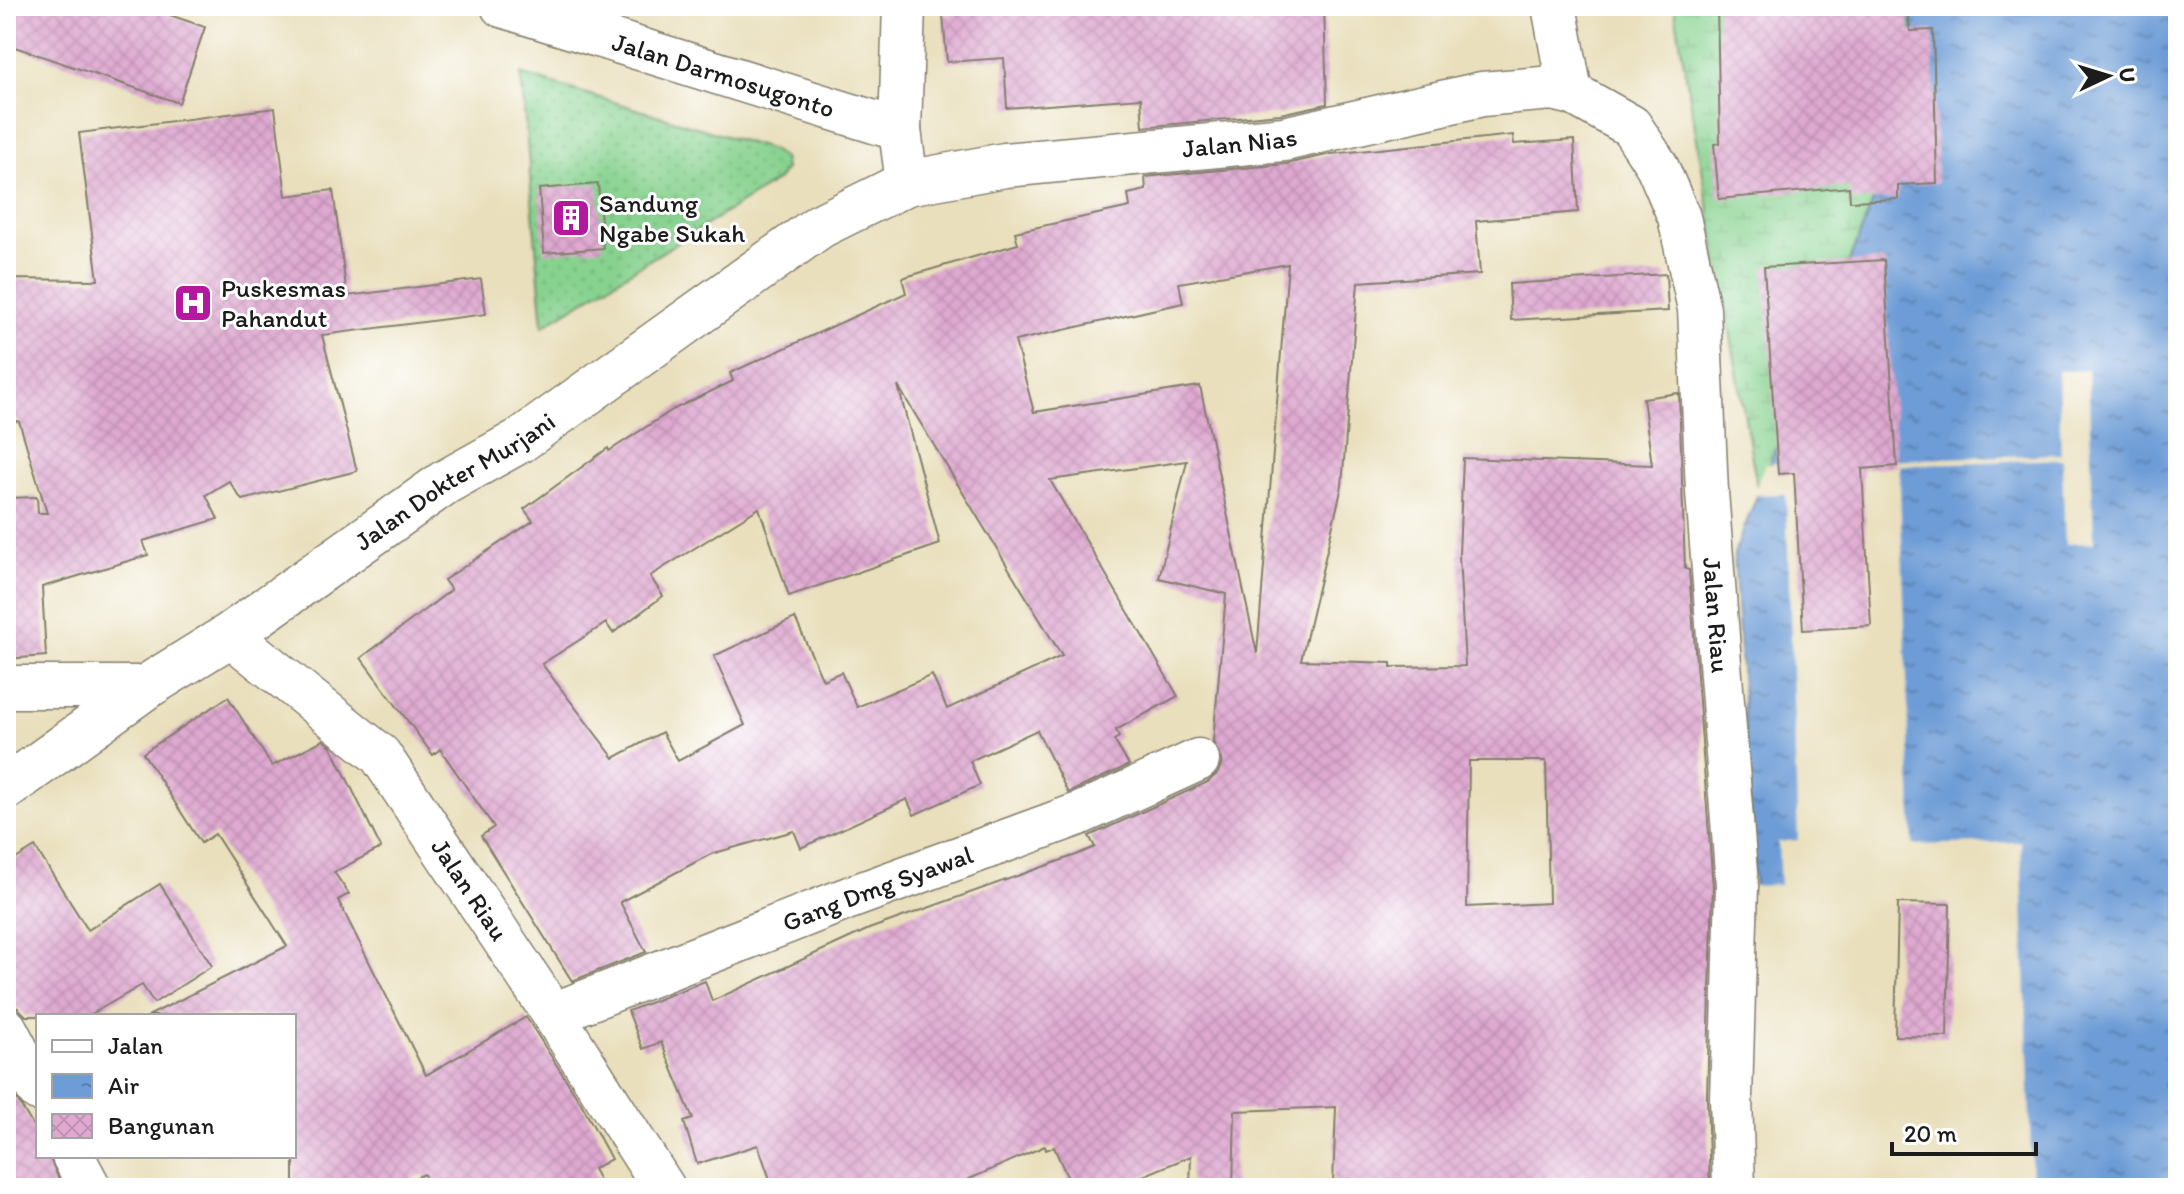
<svg xmlns="http://www.w3.org/2000/svg" width="2184" height="1194" font-family="Itim,sans-serif">
<style>
.grass{fill:url(#grass-dots);stroke:#527756;stroke-width:2}
.wetland{fill:url(#wetland-marsh);stroke:#527756;stroke-width:2}
.water{fill:url(#water-ripples);stroke:#445c79;stroke-width:2}
.pier{fill:#e9dfbc}
.building{fill:url(#building-cross-hatch);fill-rule:evenodd}
.lines{fill:none;stroke-linecap:round;stroke-linejoin:round}
.minor-casing{stroke:#827e6c;stroke-width:45}
.tertiary-casing{stroke:#827e6c;stroke-width:47}
.minor{stroke:#fff;stroke-width:42}
.tertiary{stroke:#fff;stroke-width:44}
.labels{text-anchor:middle;stroke-width:6;stroke-linejoin:round;paint-order:stroke}
.street-label{font-size:26px;fill:#1c1c1c;stroke:#fff}
.poi-label{font-size:26px;fill:#1c1c1c;stroke:#fff;text-anchor:start}
</style>
<defs>
<pattern id="grass-dots" width="8" height="8" patternUnits="userSpaceOnUse" patternTransform="scale(2)"><rect width="8" height="8" fill="#87d28f"/><path d="M2 2h.1M6 6h.1" fill="none" stroke="#74b47b" stroke-width="1.8" stroke-linecap="round"/></pattern>
<pattern id="wetland-marsh" width="20" height="14" patternUnits="userSpaceOnUse" patternTransform="scale(2)"><rect width="20" height="14" fill="#87d28f"/><path d="M1 5h8M5 5V1M11 12h8M15 12V8" fill="none" stroke="#74b47b"/></pattern>
<pattern id="water-ripples" width="26" height="14" patternUnits="userSpaceOnUse" patternTransform="scale(2)"><rect width="26" height="14" fill="#6d9cd6"/><path d="M2 4q2-2 4 0t4 0M15 11q2-2 4 0t4 0" fill="none" stroke="#597ead"/></pattern>
<pattern id="building-cross-hatch" width="8" height="8" patternUnits="userSpaceOnUse" patternTransform="scale(2)"><rect width="8" height="8" fill="#dfa9d1"/><path d="M0 0l8 8M0 8l8-8" fill="none" stroke="#bf91b3"/></pattern>
</defs>
<rect width="100%" height="100%" fill="#fff"/>
<filter id="ink" filterUnits="userSpaceOnUse"><feTurbulence type="fractalNoise" baseFrequency=".0125" numOctaves="2"/><feDisplacementMap in="SourceGraphic" scale="16" xChannelSelector="R" yChannelSelector="G"/><feConvolveMatrix kernelMatrix="1 2 1 2 8 2 1 2 1" color-interpolation-filters="sRGB"/></filter>
<filter id="wash" filterUnits="userSpaceOnUse"><feTurbulence type="fractalNoise" baseFrequency=".006" numOctaves="4" result="noise"/><feDisplacementMap in="SourceGraphic" scale="32" xChannelSelector="R" yChannelSelector="G"/><feGaussianBlur stdDeviation="1.8" result="paint"/><feColorMatrix in="noise" values="0 0 0 0 0 0 0 0 0 0 0 0 0 0 0 0 0 1.4 0 .05"/><feComposite in="paint" operator="in"/></filter>
<g filter="url(#wash)">
<rect width="100%" height="100%" fill="#e9dfbc"/>
<polygon class="grass" points="521,74 772,150 783,158 785,169 778,180 543,326"/>
<polygon class="wetland" points="1674,6 1911,6 1916,93 1758,493"/>
<polygon class="water" points="1911,6 2178,6 2178,1188 1773,1188 1734,554 1916,93"/>
<polygon class="pier" points="2088,370 2094,543 2065,544 2062,459 1899,465 1913,845 2021,842 2032,1188 1769,1188 1750,886 1780,885 1778,842 1798,840 1786,494 1753,495 1765,464 2061,454 2058,371"/>
<g id="blocks">
<g class="building">
<polygon points="6,6 144,6 205,27 179,103 6,44"/>
<polygon points="1025,6 1324,6 1327,104 1280,114 1143,127 1141,98 1007,108 1004,58 947,62 943,15 1025,10"/>
<polygon points="1717,6 1908,6 1910,31 1933,30 1937,183 1898,185 1898,199 1850,201 1849,187 1719,199 1714,144 1720,143"/>
<polygon points="275,108 286,196 333,190 347,296 481,279 486,314 322,335 357,471 242,500 229,481 206,495 218,519 143,541 148,555 42,587 46,656 6,659 6,498 37,497 38,513 47,513 19,421 6,422 6,279 98,280 79,133"/>
<path d="M1513,135L1514,144L1574,140L1578,212L1476,221L1480,274L1358,282L1342,486L1301,660L1391,663V667L1465,666L1459,555L1463,458L1652,465L1643,398L1679,393L1685,569L1689,570L1713,887L1707,1097L1710,1188H1475L1333,1183L1336,1107L1235,1111L1233,1188H1190L1191,1156L1114,1188H1072L1054,1147L1046,1150L1045,1146L949,1188H773L758,1145L697,1164L684,1122L693,1119L661,1042L643,1049L628,1011L705,981L712,1001L869,929L1076,855L1095,847L1089,836L1208,782L1218,773L1222,762L1213,742L1226,594L1159,578L1187,461L1050,480L1178,696L1116,730L1119,737L1114,740L1129,765L1068,793L1037,730L970,761L980,785L914,815L907,799L801,848L794,831L711,854L620,902L646,952L572,981L481,836L494,827L440,749L433,755L361,658L451,590L444,580L533,521L524,509L608,448L609,451L674,409L733,381L730,373L906,293L902,278L1018,244L1015,232L1130,207L1128,194L1146,190L1145,177L1286,164L1331,154ZM1288,264L1257,654L1200,386L1034,412L1015,341L1183,303L1179,283ZM898,386L1062,656L947,709L932,675L857,707L841,672L823,680L795,618L714,656L745,725L678,761L662,732L614,758L542,664L606,623L613,633L663,596L650,576L759,508L789,596L940,544ZM1469,761H1546L1549,903L1467,907Z"/>
<polygon points="598,184 603,248 544,253 539,189"/>
<polygon points="1884,260 1897,466 1862,469 1871,626 1803,630 1794,473 1778,474 1764,267"/>
<polygon points="1666,274 1668,311 1511,320 1509,284"/>
<polygon points="228,697 272,766 323,740 331,746 381,848 334,872 349,894 338,900 426,1075 526,1017 581,1103 611,1159 593,1169 603,1188 429,1188 424,1174 392,1188 294,1188 294,1016 148,1016 287,946 215,834 201,843 143,753"/>
<polygon points="35,847 88,930 160,884 212,966 154,1003 142,985 88,1016 26,1016 18,1008 6,1005 6,865"/>
<polygon points="1898,903 1950,904 1947,1037 1895,1036"/>
<polygon points="6,1081 38,1134 38,1156 49,1156 63,1188 6,1188"/>
</g>
</g>
</g>
<g filter="url(#ink)">
<use href="#blocks" fill-opacity="0" stroke="#827e6c" stroke-width="2"/>
<g class="lines">
<defs>
<g id="minor">
<path id="s1" d="M502,6L900,130"/>
<polyline points="904,6 900,130 907,183"/>
<path id="s2" d="M1570,92L1631,126L1657,166L1679,217L1699,309L1707,492L1737,886L1731,1098L1734,1188"/>
<path id="s3" d="M230,635L380,755L553,1014L664,1188"/>
<polyline points="6,687 146,687"/>
<path id="s4" d="M553,1014L849,898L1079,814L1198,760"/>
<polyline points="6,1029 38,1090"/>
<polyline points="73,1156 90,1188"/>
</g>
<g id="tertiary">
<path id="s5" d="M6,788L146,687L230,635L444,483L521,440L820,226L907,183L1005,165L1284,139L1482,94L1553,88L1570,92L1554,6"/>
</g>
</defs>
<use href="#minor" class="minor-casing"/>
<use href="#tertiary" class="tertiary-casing"/>
<use href="#minor" class="minor"/>
<use href="#tertiary" class="tertiary"/>
</g>
</g>
<defs>
<symbol id="building-square" viewBox="-11 -11 22 22"><rect x="-9" y="-9" width="18" height="18" rx="4" fill="#b5179e" stroke="#fff"/><path d="M-4-6H4V6H1V3H-1V6H-4ZM-2.5-4.3h1.7v1.8h-1.7ZM.8-4.3h1.7v1.8H.8ZM-2.5-1h1.7V.8h-1.7ZM.8-1h1.7V.8H.8Z" fill="#fff"/></symbol>
<symbol id="hospital-square" viewBox="-11 -11 22 22"><rect x="-9" y="-9" width="18" height="18" rx="4" fill="#b5179e" stroke="#fff"/><path d="M-5-5h3v3.5h4V-5h3V5h-3V1.5h-4V5h-3Z" fill="#fff"/></symbol>
</defs>
<g fill-rule="evenodd">
<use href="#building-square" x="549" y="196" width="44" height="44"/>
<use href="#hospital-square" x="171" y="281" width="44" height="44"/>
</g>
<g class="labels">
<g class="street-label">
<text dy="9" stroke="none"><textPath href="#s1" startOffset="232">Jalan Darmosugonto</textPath></text>
<text dy="9" stroke="none"><textPath href="#s5" startOffset="1422">Jalan Nias</textPath></text>
<text dy="9" stroke="none"><textPath href="#s5" startOffset="544">Jalan Dokter Murjani</textPath></text>
<text dy="9" stroke="none"><textPath href="#s2" startOffset="574">Jalan Riau</textPath></text>
<text dy="9" stroke="none"><textPath href="#s4" startOffset="348">Gang Dmg Syawal</textPath></text>
<text dy="9" stroke="none"><textPath href="#s3" startOffset="354">Jalan Riau</textPath></text>
</g>
<g class="poi-label">
<text x="599" y="212">Sandung<tspan x="599" dy="30">Ngabe Sukah</tspan></text>
<text x="221" y="297">Puskesmas<tspan x="221" dy="30">Pahandut</tspan></text>
</g>
</g>
<rect width="2184" height="1194" fill="none" stroke="#fff" stroke-width="32"/>
<rect x="36" y="1014" width="260" height="144" fill="#ffffff" stroke="#a4a4a4" stroke-width="2"/>
<rect x="52" y="1040" width="40" height="12" fill="#ffffff" stroke="#a4a4a4" stroke-width="2"/>
<text x="108" y="1054" font-size="24" fill="#1c1c1c">Jalan</text>
<rect x="52" y="1074" width="40" height="24" fill="url(#water-ripples)" stroke="#a4a4a4" stroke-width="2"/>
<text x="108" y="1094" font-size="24" fill="#1c1c1c">Air</text>
<rect x="52" y="1114" width="40" height="24" fill="url(#building-cross-hatch)" stroke="#a4a4a4" stroke-width="2"/>
<text x="108" y="1134" font-size="24" fill="#1c1c1c">Bangunan</text>
<g transform="translate(2108 76) rotate(86)" stroke="#ffffff" stroke-width="6" paint-order="stroke">
<path d="M0-6L14 30L0 20L-14 30Z" fill="#1c1c1c"/>
<text y="-12" font-size="22" font-weight="bold" text-anchor="middle" fill="#1c1c1c">U</text>
</g>
<path d="M1892 1142v12h144v-12" fill="none" stroke="#1c1c1c" stroke-width="4"/>
<text x="1904" y="1142" font-size="24" fill="#1c1c1c" stroke="#ffffff" stroke-width="6" paint-order="stroke">20 m</text>
</svg>
